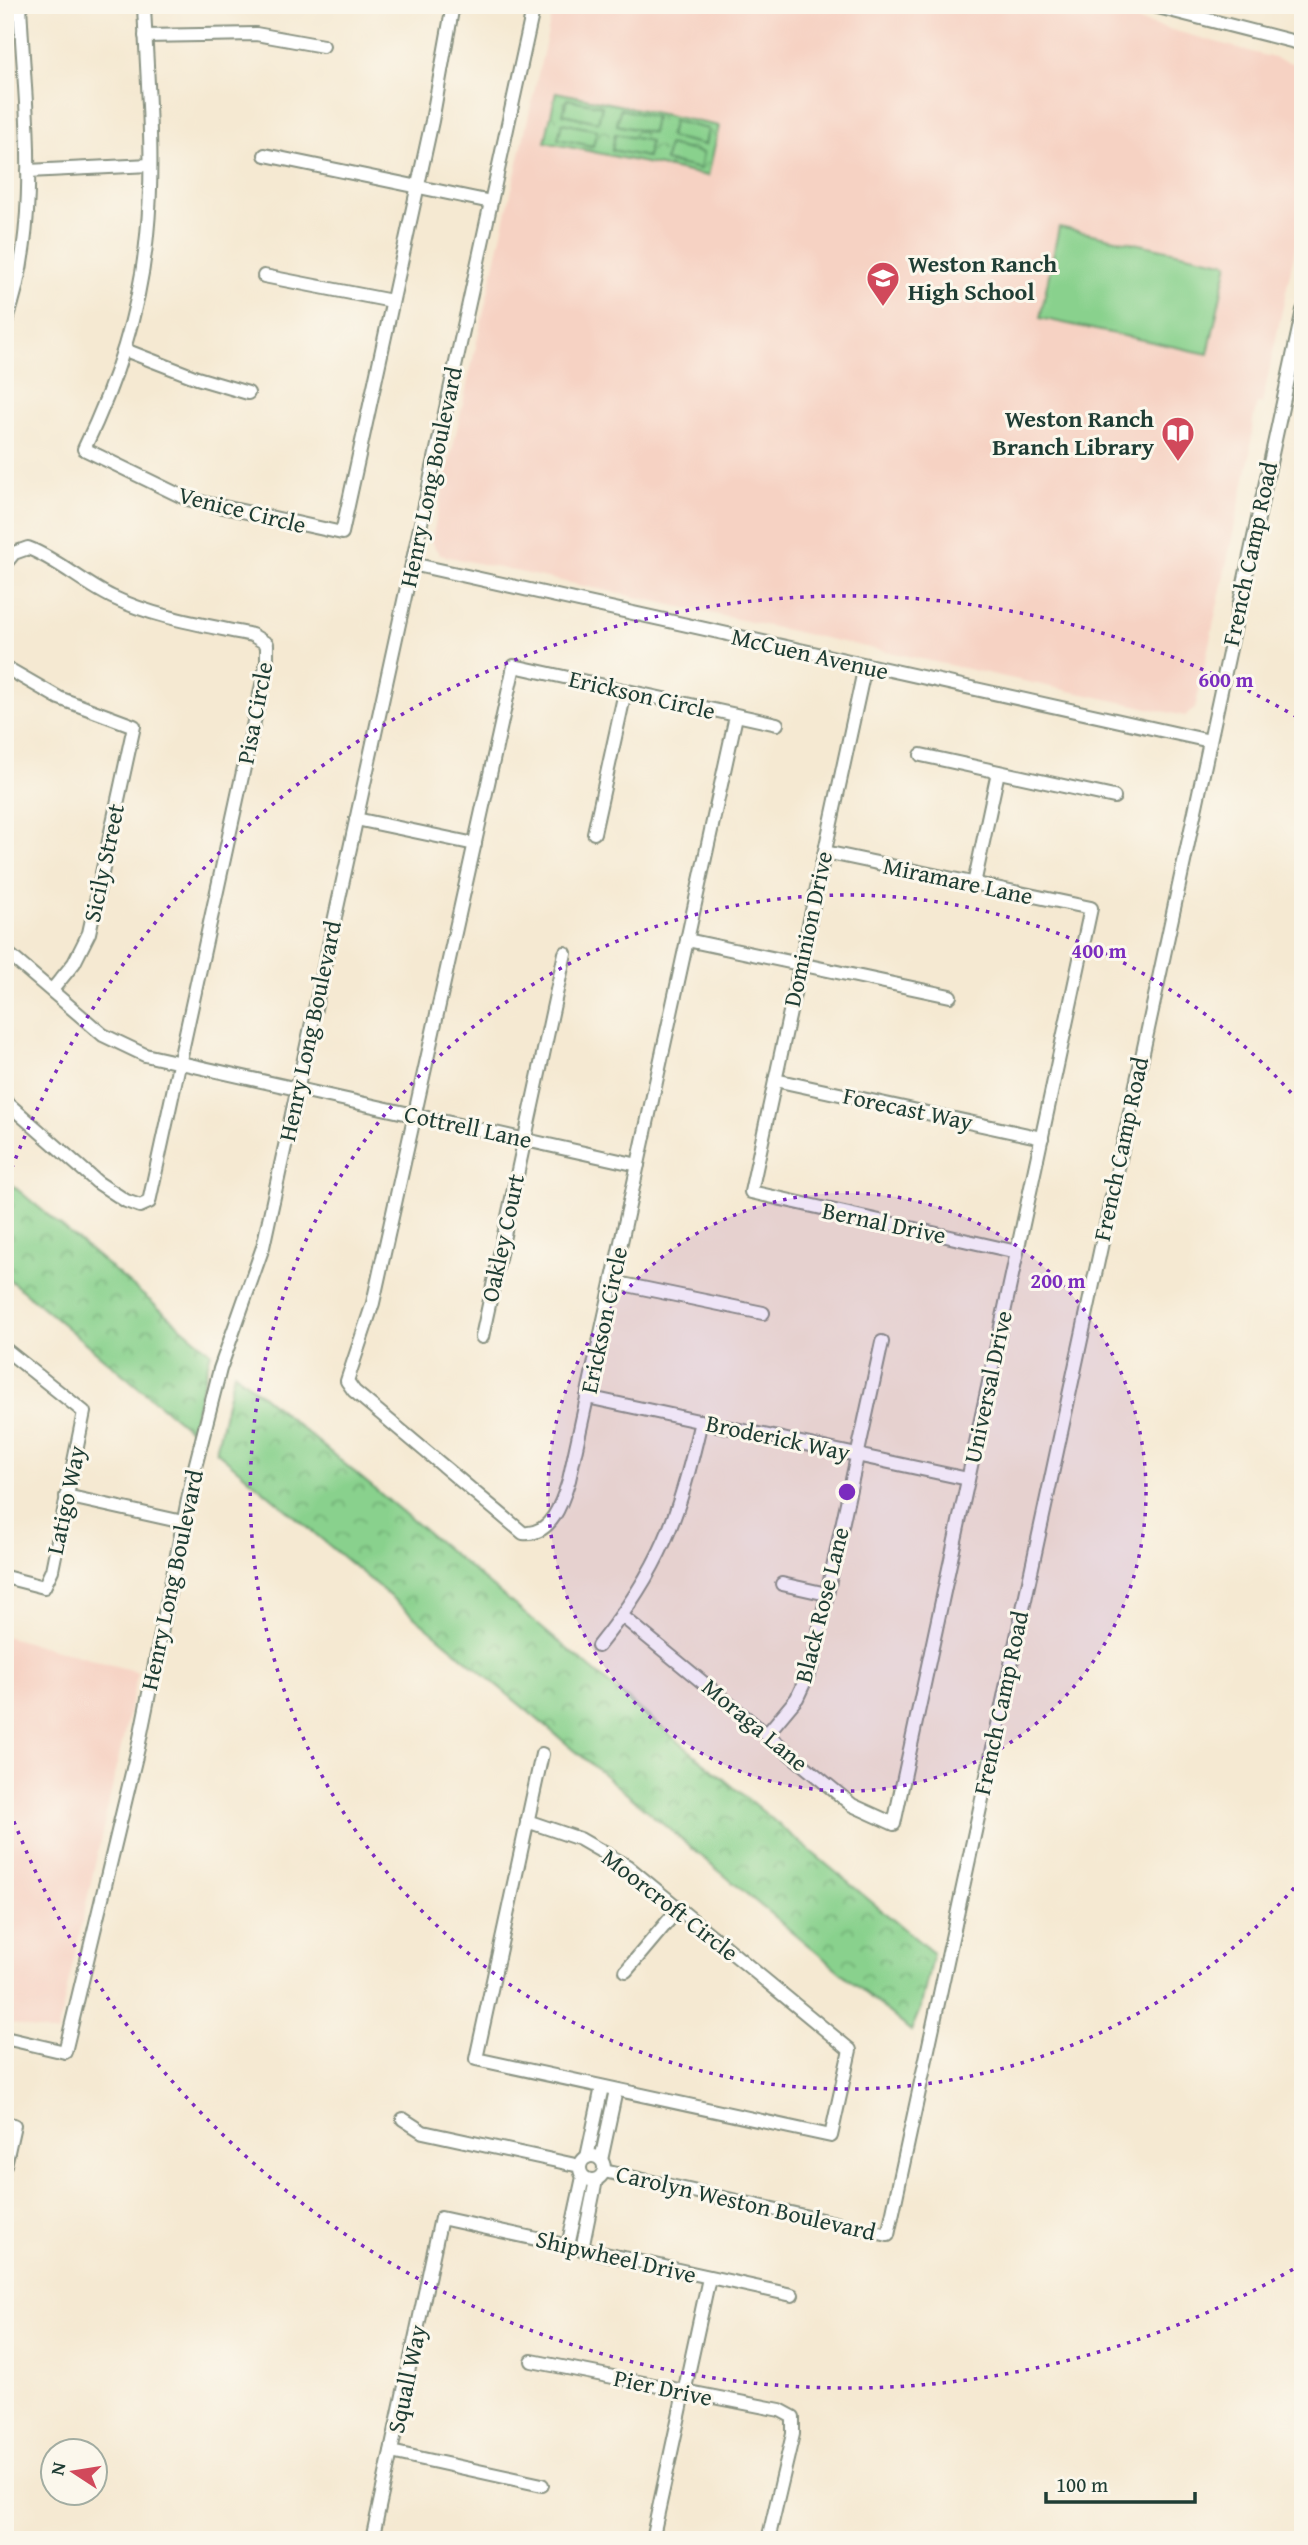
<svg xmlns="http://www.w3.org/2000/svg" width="1308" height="2545" font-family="'Gentium Book Plus',serif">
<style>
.built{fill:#f6d2c3}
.park{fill:url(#park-crowns);stroke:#548760;stroke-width:2}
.garden{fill:#89d18d;stroke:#548760;stroke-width:2}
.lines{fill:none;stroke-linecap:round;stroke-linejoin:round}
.minor-casing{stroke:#8a9383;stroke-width:16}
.minor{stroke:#fff;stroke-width:12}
.ring{fill:none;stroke:#7b2cbf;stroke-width:3.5;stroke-dasharray:3.5 7}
.labels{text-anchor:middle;stroke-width:6;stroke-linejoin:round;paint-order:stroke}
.poi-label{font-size:24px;font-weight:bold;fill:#1f3d34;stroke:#fbf7ec;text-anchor:start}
.street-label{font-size:24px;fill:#1f3d34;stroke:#fbf7ec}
.centre{fill:#7b2cbf;stroke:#fbf7ec;stroke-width:3.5}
.ring-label{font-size:21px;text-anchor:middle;font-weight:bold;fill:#7b2cbf;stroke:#fbf7ec;stroke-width:6;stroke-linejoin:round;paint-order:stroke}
</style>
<defs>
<pattern id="park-crowns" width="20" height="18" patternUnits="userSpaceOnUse" patternTransform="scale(1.75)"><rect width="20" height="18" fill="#89d18d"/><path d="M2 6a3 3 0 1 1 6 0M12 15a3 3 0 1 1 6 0" fill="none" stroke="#6fab74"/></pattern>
</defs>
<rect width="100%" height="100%" fill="#fbf7ec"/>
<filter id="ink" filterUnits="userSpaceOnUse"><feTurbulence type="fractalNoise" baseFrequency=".0143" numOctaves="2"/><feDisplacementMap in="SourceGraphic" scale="14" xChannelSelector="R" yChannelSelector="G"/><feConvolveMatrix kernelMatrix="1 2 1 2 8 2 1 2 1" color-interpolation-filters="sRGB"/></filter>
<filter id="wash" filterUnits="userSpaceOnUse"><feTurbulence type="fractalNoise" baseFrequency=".00686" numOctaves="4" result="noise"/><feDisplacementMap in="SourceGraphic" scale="28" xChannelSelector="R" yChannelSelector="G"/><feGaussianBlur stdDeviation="1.57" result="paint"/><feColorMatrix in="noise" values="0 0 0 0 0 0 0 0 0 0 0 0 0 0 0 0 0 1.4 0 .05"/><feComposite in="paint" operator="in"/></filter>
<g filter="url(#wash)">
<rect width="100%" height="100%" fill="#f5e9d2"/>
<g class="built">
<polygon points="554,5 1081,5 1303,66 1303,212 1262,404 1257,404 1253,421 1250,455 1195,709 1185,716 440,555 431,542"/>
<polygon points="5,66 12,174 5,265"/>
<polygon points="5,1636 138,1672 57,2034 5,2022"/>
</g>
<g class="park">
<polygon points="556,92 719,126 708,176 545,142"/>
<polygon points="5,1179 211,1352 191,1431 5,1276"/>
<polygon points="234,1372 933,1953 921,2007 911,2031 216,1451"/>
</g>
<g class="garden">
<polygon points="567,99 602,106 598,122 563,114"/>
<polygon points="620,109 655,117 652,133 617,125"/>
<polygon points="673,121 708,129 705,145 670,137"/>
<polygon points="562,123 597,130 593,146 558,139"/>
<polygon points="615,134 650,141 647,157 612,150"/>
<polygon points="668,145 703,153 700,169 665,161"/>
<polygon points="1059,227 1228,263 1208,354 1040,318"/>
</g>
</g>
<g filter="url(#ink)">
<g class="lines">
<defs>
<g id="minor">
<path d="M144,5C147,81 155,159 147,235C140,311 117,381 84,449L187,499L342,533L432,121L453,5"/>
<polyline points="1150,5 1303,44"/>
<polyline points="145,36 256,34 323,46"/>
<polyline points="265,155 491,202"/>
<polyline points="28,171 150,165"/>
<polyline points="264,276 392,301"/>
<path d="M5,325C42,223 25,111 20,5"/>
<polyline points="125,350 197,378 248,393"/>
<path d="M5,564L14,553L28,548C57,559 83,583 112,597C156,618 205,625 252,635L267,644V662L149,1202L140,1206L126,1201L97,1182L5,1101"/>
<polyline points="412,564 1210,741"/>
<polyline points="865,666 751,1192 1017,1252"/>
<polyline points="5,667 59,698 134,726 89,933 74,963 52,990"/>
<path d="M736,716L569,1480C562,1503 551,1536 523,1533L354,1391L347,1381L373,1303L514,666L777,724"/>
<polyline points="921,755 1114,797"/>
<polyline points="356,819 475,844"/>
<polyline points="594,833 625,692"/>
<polyline points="974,884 998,772"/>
<polyline points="687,940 950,996"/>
<polyline points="5,951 103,1035 145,1055 638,1165"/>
<polyline points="775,1080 1042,1138"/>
<polyline points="613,1282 763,1313"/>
<polyline points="482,1337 565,953"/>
<polyline points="5,1349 84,1412 52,1570 44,1587 5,1577"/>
<polyline points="587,1397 968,1479"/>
<polyline points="66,1496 183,1522"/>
<polyline points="782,1584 827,1594"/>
<polyline points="622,1616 852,1805 894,1824 1091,908 825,852"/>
<path d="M598,1646C661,1568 679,1517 701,1421"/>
<polyline points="767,1734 797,1698 811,1668 882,1342"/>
<polyline points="527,1821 580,1839 627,1866 850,2050 831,2136 476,2059 542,1754"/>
<polyline points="626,1971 679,1908"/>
<polyline points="5,2038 65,2052 138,1748 193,1475 220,1369 263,1247 534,5"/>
<polyline points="403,2119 423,2132 580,2166"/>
<polyline points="5,2123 14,2125 5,2165"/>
<circle cx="592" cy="2168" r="12"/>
<polyline points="587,2157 602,2087"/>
<polyline points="601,2160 616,2090"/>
<polyline points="604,2171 888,2235 1303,310"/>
<polyline points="568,2246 583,2177"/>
<polyline points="582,2249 596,2180"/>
<polyline points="532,2361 780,2410 793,2417 793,2434 768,2540"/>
<polyline points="391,2452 542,2485"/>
<polyline points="372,2540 441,2218 792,2295"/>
<polyline points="652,2540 709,2278"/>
</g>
</defs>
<use href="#minor" class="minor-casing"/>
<use href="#minor" class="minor"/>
</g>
</g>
<circle cx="847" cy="1492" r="299" fill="#7b2cbf" fill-opacity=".12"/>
<g class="ring">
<circle cx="847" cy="1492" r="299"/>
<path d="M1301 1880A597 597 0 1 1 1301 1104"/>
<path d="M1302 2264A896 896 0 0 1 8 1806M8 1178A896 896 0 0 1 1302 720"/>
</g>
<defs>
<symbol id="school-pin" viewBox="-11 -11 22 30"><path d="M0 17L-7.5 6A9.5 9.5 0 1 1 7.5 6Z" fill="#d1495b" stroke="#fbf7ec"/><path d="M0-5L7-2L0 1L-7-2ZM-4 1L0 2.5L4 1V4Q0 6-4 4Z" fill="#fff"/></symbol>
<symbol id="library-pin" viewBox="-11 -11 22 30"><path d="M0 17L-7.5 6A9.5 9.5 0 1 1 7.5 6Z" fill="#d1495b" stroke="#fbf7ec"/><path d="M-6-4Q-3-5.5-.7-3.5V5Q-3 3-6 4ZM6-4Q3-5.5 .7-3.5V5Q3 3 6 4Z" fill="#fff"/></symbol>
</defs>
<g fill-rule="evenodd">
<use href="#school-pin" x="864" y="259" width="38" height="52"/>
<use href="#library-pin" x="1159" y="414" width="38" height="52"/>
</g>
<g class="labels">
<g class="poi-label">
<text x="908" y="272">Weston Ranch<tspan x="908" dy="28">High School</tspan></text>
<text x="1154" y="427" text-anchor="end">Weston Ranch<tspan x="1154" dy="28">Branch Library</tspan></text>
</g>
<g class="street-label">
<text transform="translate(431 477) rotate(-78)" y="8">Henry Long Boulevard</text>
<text transform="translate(242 510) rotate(14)" y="8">Venice Circle</text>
<text transform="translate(1250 554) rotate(-78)" y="8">French Camp Road</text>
<text transform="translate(810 654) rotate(13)" y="8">McCuen Avenue</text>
<text transform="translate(642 695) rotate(13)" y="8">Erickson Circle</text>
<text transform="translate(255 713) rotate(-79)" y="8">Pisa Circle</text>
<text transform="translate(104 863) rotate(-78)" y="8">Sicily Street</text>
<text transform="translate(958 881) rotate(12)" y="8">Miramare Lane</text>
<text transform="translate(808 929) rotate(-78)" y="8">Dominion Drive</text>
<text transform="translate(310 1031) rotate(-78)" y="8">Henry Long Boulevard</text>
<text transform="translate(908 1109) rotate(12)" y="8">Forecast Way</text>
<text transform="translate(468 1127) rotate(12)" y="8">Cottrell Lane</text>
<text transform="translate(1121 1149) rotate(-78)" y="8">French Camp Road</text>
<text transform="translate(884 1223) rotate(12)" y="8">Bernal Drive</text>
<text transform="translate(503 1238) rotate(-78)" y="8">Oakley Court</text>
<text transform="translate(604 1320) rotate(-78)" y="8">Erickson Circle</text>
<text transform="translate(988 1387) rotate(-78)" y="8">Universal Drive</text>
<text transform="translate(778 1438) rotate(12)" y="8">Broderick Way</text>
<text transform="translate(66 1500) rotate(-78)" y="8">Latigo Way</text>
<text transform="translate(172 1580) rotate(-78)" y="8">Henry Long Boulevard</text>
<text transform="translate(822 1605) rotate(-76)" y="8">Black Rose Lane</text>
<text transform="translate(1001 1703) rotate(-78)" y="8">French Camp Road</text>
<text transform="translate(755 1725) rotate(40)" y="8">Moraga Lane</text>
<text transform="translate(670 1905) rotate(38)" y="8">Moorcroft Circle</text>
<text transform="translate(746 2203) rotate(13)" y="8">Carolyn Weston Boulevard</text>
<text transform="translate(616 2257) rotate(13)" y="8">Shipwheel Drive</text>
<text transform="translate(407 2379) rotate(-78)" y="8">Squall Way</text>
<text transform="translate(663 2388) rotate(12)" y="8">Pier Drive</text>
</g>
</g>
<circle cx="847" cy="1492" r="10" class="centre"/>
<g class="ring-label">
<text x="1226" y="687">600 m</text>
<text x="1099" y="958">400 m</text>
<text x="1058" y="1288">200 m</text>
</g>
<rect width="1308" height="2545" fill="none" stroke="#fbf7ec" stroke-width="28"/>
<g transform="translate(74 2472) rotate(282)"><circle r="33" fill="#fbf7ec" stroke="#a3ada2" stroke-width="2"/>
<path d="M0-5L12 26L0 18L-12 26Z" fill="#d1495b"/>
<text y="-10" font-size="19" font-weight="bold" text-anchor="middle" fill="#1f3d34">N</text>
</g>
<path d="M1046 2492v10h149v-10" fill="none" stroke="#1f3d34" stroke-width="3.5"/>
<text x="1056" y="2492" font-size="21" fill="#1f3d34" stroke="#fbf7ec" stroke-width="5" paint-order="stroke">100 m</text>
</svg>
